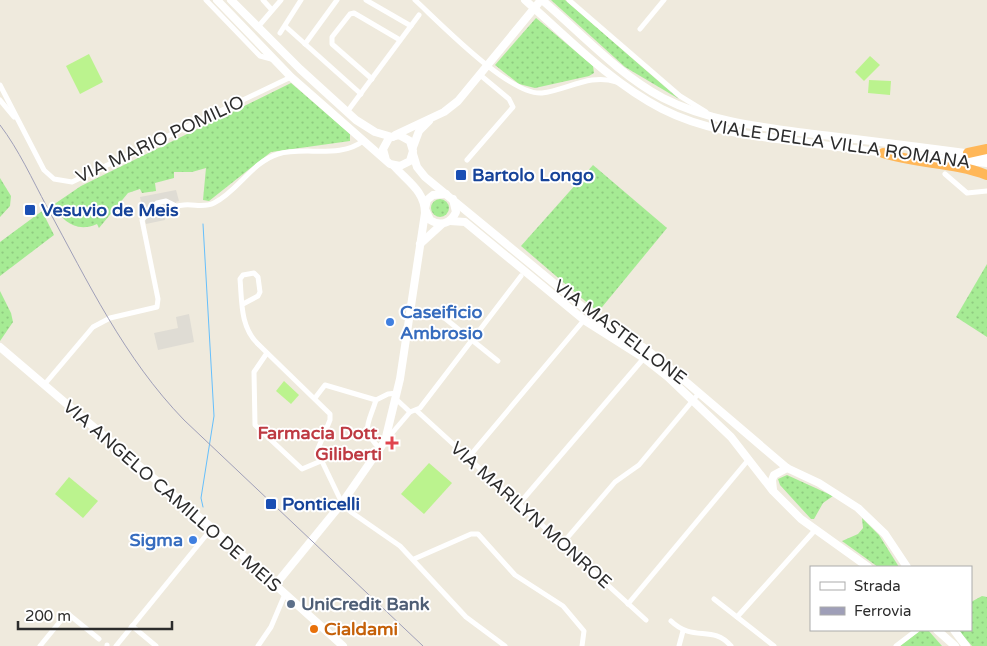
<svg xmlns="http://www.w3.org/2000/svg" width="987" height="646" font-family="'Varela Round',sans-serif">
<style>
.grass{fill:url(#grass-dots)}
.pitch{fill:#bbf38e}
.plaza{fill:#dfdcd4}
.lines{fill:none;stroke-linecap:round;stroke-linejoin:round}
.stream{stroke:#65bffc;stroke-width:1}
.street{stroke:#fff;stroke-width:5}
.secondary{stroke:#fff;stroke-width:8}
.highway{stroke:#ffb758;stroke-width:10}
.rail{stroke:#9f9fb8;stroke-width:1}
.transit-dot{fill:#1a4fb4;stroke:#fff;stroke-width:2}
.shop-dot{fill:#3f7fe0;stroke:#fff;stroke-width:2}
.health-dot{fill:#e0444e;stroke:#fff;stroke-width:2}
.service-dot{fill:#5c6f8a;stroke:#fff;stroke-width:2}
.food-dot{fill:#e8710a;stroke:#fff;stroke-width:2}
.labels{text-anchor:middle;stroke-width:4;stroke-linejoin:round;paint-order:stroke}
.street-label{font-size:18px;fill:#2c2c2c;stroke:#fff}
.transit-label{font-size:18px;font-weight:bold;fill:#164399;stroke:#fff;text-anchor:start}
.shop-label{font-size:18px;font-weight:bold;fill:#366cbe;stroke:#fff;text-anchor:start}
.health-label{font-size:18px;font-weight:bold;fill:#be3a42;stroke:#fff;text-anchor:end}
.service-label{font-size:18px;font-weight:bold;fill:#4e5e75;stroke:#fff;text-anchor:start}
.food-label{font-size:18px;font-weight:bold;fill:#c56008;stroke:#fff;text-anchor:start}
</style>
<defs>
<pattern id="grass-dots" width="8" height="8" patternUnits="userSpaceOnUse" patternTransform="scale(1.25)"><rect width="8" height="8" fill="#a6eb94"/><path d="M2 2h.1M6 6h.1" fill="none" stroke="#8fca80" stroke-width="1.8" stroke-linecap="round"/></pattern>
</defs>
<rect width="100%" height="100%" fill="#efeadd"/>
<g class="grass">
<polygon points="551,0 565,0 679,99 625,67"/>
<polygon points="536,18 593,66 594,73 589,76 535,88 519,84 495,65"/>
<path d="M291,83L350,134V141L271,152L209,201L203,200L206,168L192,172H174V178L155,183L156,191L142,193L140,189L128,193L99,228L97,224C77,233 63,222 53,205L81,186Z"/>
<polygon points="593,165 667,228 598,312 521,246"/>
<polygon points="0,178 11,196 10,206 0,217"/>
<circle cx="440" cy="208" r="9"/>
<polygon points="42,211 54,235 0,276 0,242"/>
<polygon points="987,264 987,337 956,317"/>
<polygon points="0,291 11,313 13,322 0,341"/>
<polygon points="787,475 833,496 823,503 814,519 811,519 780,485 778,479"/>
<polygon points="862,518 879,535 899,567 878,567 842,541 858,534 863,528"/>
<polygon points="982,596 987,597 987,646 972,646 958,630 971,630 971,602"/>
<polygon points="921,630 928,630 942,646 900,646"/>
</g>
<g class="pitch">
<polygon points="89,54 103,82 80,94 66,66"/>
<polygon points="870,56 880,65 864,81 855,72"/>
<polygon points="869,80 891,81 890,95 868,93"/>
<polygon points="284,381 299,395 291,404 276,391"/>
<polygon points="429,463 452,483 424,514 401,494"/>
<polygon points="69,477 98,501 83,518 55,494"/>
</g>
<g class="plaza">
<polygon points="176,190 179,201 176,202 180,214 165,217 165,220 146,224 140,197"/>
<polygon points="189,314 194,342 158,350 154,333 178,328 176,317"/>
</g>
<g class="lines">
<polyline class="stream" points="203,507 201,498 214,416 203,224"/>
<g class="street">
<polyline points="206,0 260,56 275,60"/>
<polyline points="263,0 272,10"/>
<polyline points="366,0 411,26"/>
<path d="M415,0C439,22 510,96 542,93C567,90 591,73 616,82"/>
<polyline points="569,0 680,96 706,112"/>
<polyline points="285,26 361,94"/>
<polyline points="257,28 281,0"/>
<polyline points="640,29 664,0"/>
<polyline points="280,33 301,0"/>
<polyline points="305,44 337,0"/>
<polyline points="372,79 332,44 332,37 350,14 354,13 400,40"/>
<polyline points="0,85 44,170 54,179 72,182 291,77"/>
<polyline points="0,100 14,117"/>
<polyline points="347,112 419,15"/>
<polyline points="467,160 513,107 509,99 479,74"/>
<polyline points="945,174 967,193 987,191"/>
<path d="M148,215C160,212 172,206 184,205C195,204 204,208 214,203C238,191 252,162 278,154C304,146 340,159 363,141"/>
<path d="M243,304L258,296L260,292L258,277L254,273L243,275L240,279C242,301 240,327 258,344"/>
<polyline points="410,312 442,316 498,361"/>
<polyline points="259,345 330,414 330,420 317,451 342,503 351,512 400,546 466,617 505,646"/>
<polyline points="267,353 254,372 255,425 302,469 321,461"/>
<polyline points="44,385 93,327 110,318 157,307 158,299 142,220 157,203 166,201 176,206"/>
<polyline points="315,398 325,385 376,400"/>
<polyline points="417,411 646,620"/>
<polyline points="410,412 420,408 521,276"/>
<polyline points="387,439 410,412 396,399"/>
<path d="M380,449C360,428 368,426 376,400L388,394L397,393"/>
<polyline points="468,458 584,320"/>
<polyline points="519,504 644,358"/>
<polyline points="562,544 615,482 639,465 699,393"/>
<polyline points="414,559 471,534 478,534 515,575 563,606 584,631 582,646"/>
<polyline points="714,599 774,646"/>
<polyline points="628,604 749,459"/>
<polyline points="737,617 816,529"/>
<path d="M671,621C694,643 712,624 731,646"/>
<polyline points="132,626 156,646"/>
<polyline points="107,645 107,646"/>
<polyline points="40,646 67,613 99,639"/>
<polyline points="116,646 212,528"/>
<polyline points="258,646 271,627 285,594"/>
<polyline points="679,646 683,631"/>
<polyline points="896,646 917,630"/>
</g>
<g class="secondary">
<polyline points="217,0 291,77 390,164 400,166 410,161 413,151 410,141 399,135 389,138 383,149 386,160"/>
<polyline points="231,0 300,69 356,120 375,132 392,137"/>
<path d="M525,0C568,38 610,82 662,109C705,131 753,136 801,142C830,146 859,150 888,153"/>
<path d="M542,0C581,33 618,74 663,98C710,122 762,127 814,134C871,141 929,148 987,156"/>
<polyline points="395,135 444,112 458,101 541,0"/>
<polyline points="413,147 419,131 429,121"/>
<polyline points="413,154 417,167 425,177 601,322 646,349 671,369 787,468 819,483 858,508 885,534 907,567"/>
<polyline points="919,156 987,163"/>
<path d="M446,194L433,195L427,200L425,209L430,220C441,227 451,223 456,212L453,199"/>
<polyline points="450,221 465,222 584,320 644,358 668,377 731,437 773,491 801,519 868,567"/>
<polyline points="420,244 442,224"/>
<polyline points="0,347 212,528 343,646"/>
<polyline points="773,490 772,480 774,475 787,468"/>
<path d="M276,584L342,503L385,441L400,379L425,213C425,191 407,181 394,166"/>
<polyline points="937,630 955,646"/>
<polyline points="954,630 966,646"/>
</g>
<g class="highway">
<path d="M883,153C917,164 954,162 987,175"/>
<polyline points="968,153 987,149"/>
</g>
<path class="rail" d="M0,125C19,150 32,179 47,207C88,282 124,358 184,420L423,646"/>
</g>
<g class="transit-dot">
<rect x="455" y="169" width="12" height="12" rx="2.5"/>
<rect x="24" y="204" width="12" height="12" rx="2.5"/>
<rect x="265" y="498" width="12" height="12" rx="2.5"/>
</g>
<g class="shop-dot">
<circle cx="390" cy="322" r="5"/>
<circle cx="193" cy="540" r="5"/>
</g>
<path class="health-dot" d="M389.5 435.5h5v5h5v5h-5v5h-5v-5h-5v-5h5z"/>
<circle class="service-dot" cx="291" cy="604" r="5"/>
<circle class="food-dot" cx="314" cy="629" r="5"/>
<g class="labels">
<g class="street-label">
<text transform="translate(160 139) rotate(-25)" y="6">VIA MARIO POMILIO</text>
<text transform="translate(840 144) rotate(8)" y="6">VIALE DELLA VILLA ROMANA</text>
<text transform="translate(620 332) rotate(37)" y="6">VIA MASTELLONE</text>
<text transform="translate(172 496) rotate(41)" y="6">VIA ANGELO CAMILLO DE MEIS</text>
<text transform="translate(531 515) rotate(42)" y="6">VIA MARILYN MONROE</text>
</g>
<g class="transit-label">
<text x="472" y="181">Bartolo Longo</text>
<text x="41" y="216">Vesuvio de Meis</text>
<text x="282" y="510">Ponticelli</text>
</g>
<g class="shop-label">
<text x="400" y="318">Caseificio<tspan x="400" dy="21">Ambrosio</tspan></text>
<text x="183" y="546" text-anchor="end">Sigma</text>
</g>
<g class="health-label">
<text x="382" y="439">Farmacia Dott.<tspan x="382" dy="21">Giliberti</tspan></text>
</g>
<g class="service-label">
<text x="301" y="610">UniCredit Bank</text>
</g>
<g class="food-label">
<text x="324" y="635">Cialdami</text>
</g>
</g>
<rect x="810" y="566" width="162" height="65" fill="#ffffff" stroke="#ababab"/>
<rect x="820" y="582" width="25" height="8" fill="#ffffff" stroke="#ababab"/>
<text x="854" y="591" font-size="15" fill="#2c2c2c">Strada</text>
<rect x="820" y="607" width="25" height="8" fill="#9f9fb8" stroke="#ababab"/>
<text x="854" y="616" font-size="15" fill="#2c2c2c">Ferrovia</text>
<path d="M18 621v8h154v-8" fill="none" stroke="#2c2c2c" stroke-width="2.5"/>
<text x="25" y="621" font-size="15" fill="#2c2c2c" stroke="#ffffff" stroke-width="4" paint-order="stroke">200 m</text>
</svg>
